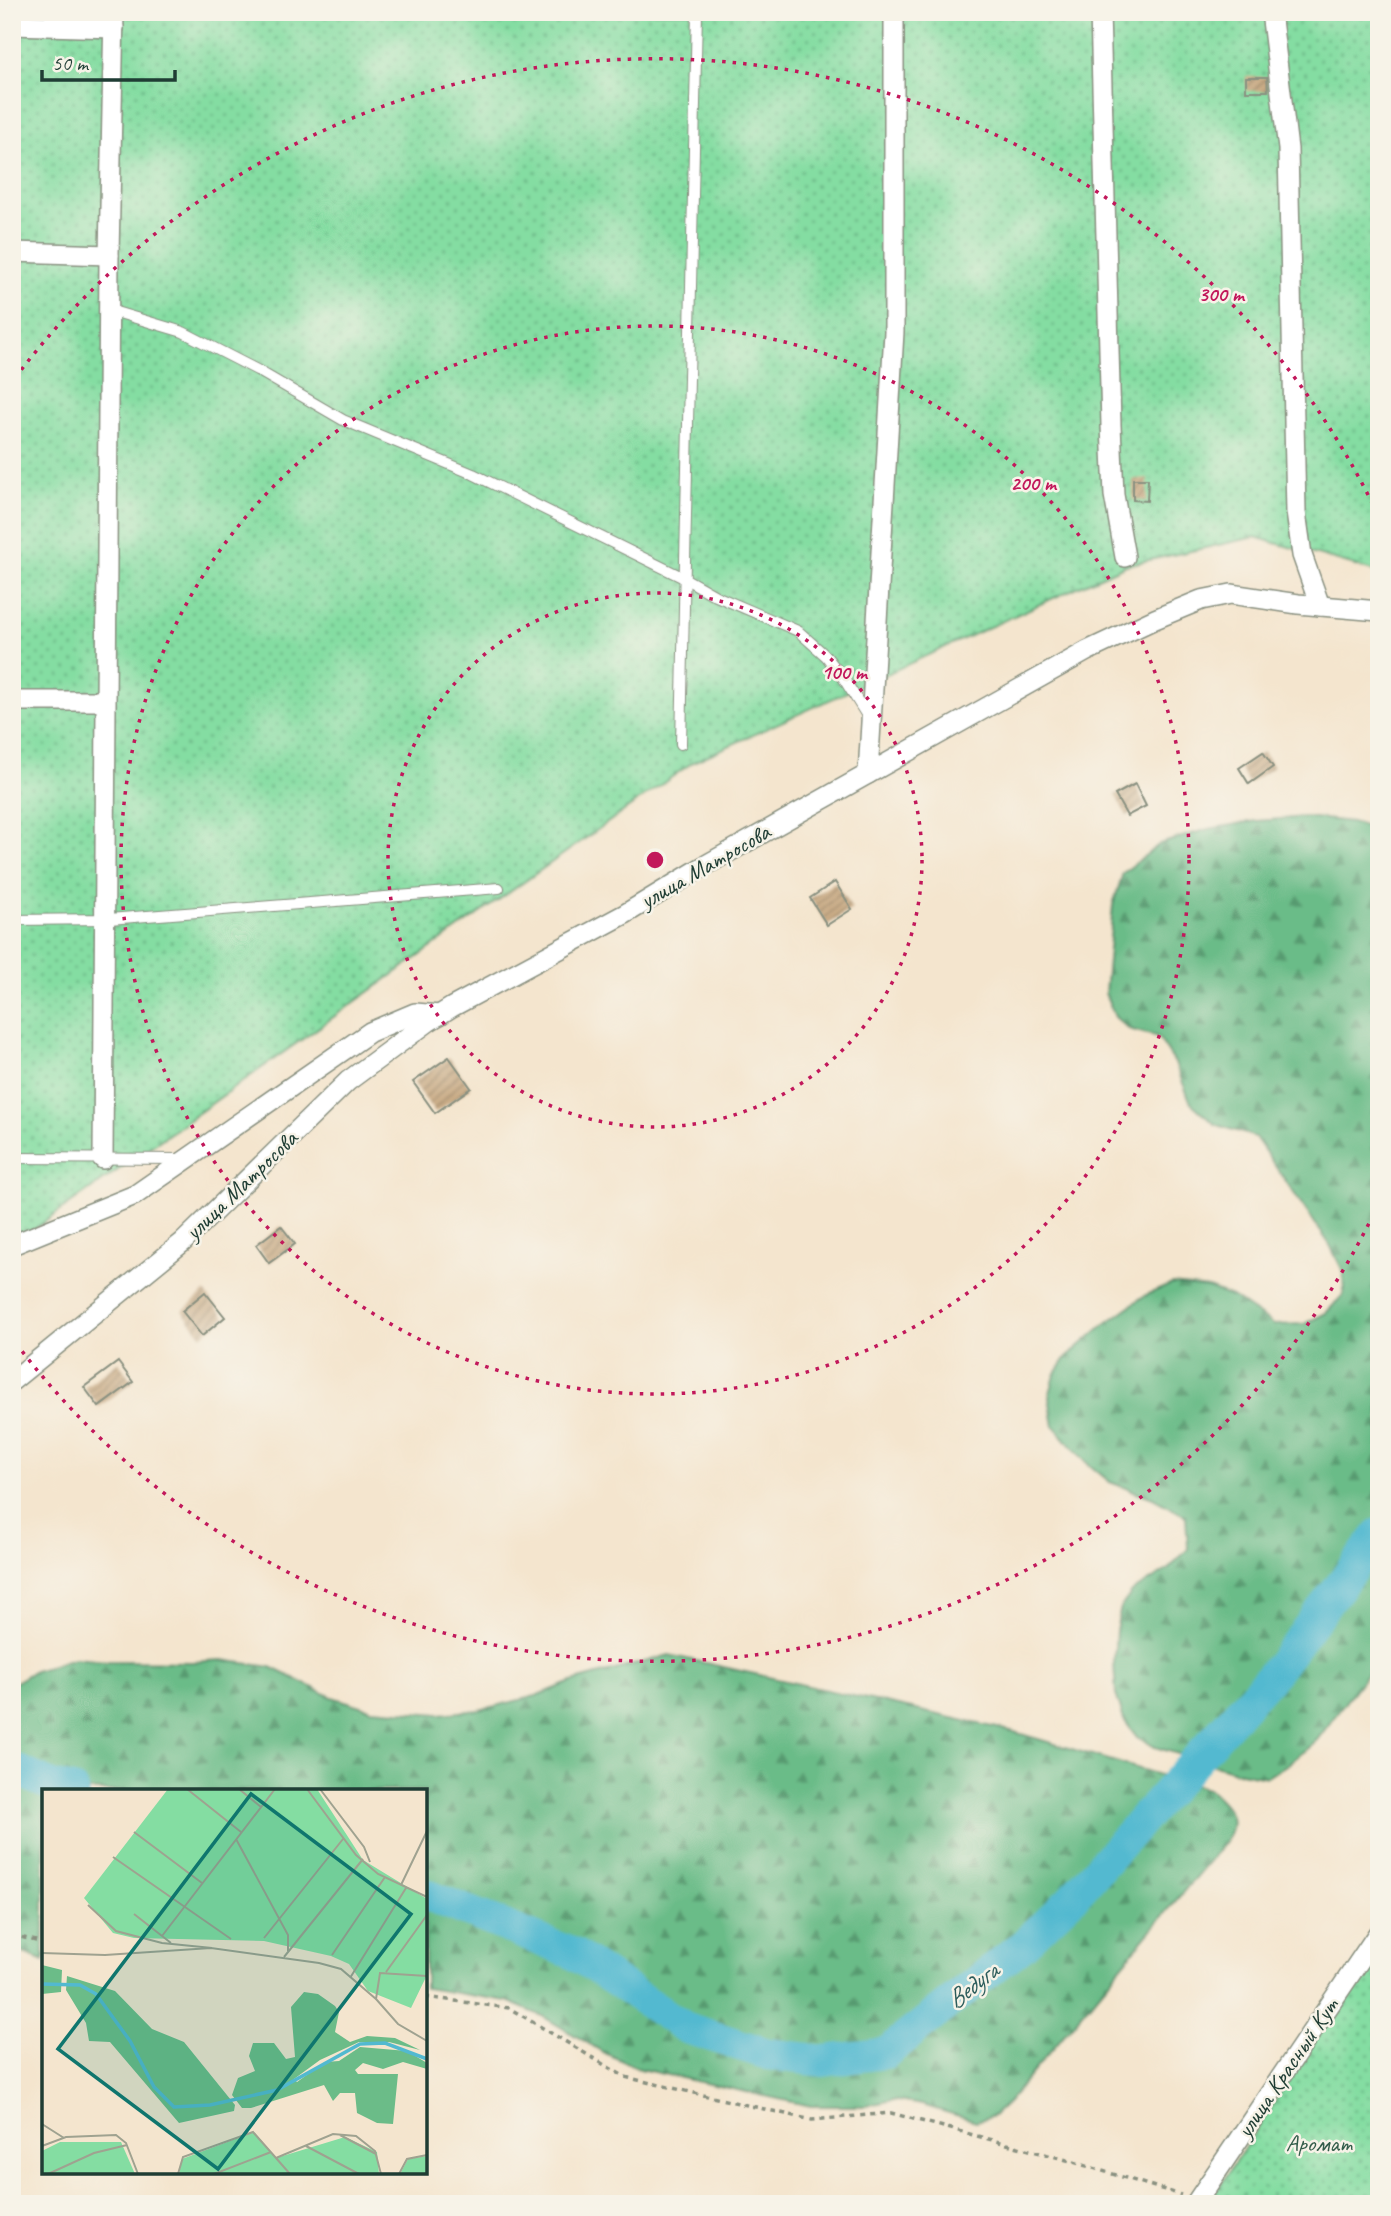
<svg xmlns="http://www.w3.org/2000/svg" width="1391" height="2216" font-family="Caveat,sans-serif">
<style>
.forest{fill:url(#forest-firs);stroke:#457c5e;stroke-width:2}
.park{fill:url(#park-dots);stroke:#528d6b;stroke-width:2}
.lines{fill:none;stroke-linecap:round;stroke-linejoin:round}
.river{stroke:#52b9d0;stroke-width:32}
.building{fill:url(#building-hatch)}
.service-casing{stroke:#8a9181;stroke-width:12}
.minor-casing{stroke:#8a9181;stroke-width:22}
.path{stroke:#8a9181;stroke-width:3.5;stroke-dasharray:5 5;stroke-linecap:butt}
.service{stroke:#fff;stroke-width:10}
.minor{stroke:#fff;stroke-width:19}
.ring{fill:none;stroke:#c2185b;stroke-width:3.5;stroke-dasharray:3.5 7}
.labels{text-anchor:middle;stroke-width:5;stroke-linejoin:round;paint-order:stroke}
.street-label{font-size:24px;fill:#1f3d34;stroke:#f7f3e8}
.park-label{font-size:24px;fill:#335d4a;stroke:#f7f3e8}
.water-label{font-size:26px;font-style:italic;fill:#2c5c5b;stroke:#f7f3e8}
.inset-river{fill:none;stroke:#52b9d0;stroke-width:3.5}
.inset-road{fill:none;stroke:#9fa290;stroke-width:2}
.view{fill:#0f766e;fill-opacity:0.15;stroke:#0f766e;stroke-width:3.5}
.inset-edge{fill:none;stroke:#1f3d34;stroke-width:3.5}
.centre{fill:#c2185b;stroke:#f7f3e8;stroke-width:3.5}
.ring-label{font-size:21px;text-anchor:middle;font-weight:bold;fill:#c2185b;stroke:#f7f3e8;stroke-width:5;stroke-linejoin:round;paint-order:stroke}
</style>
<defs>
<pattern id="forest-firs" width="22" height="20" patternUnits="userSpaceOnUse" patternTransform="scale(1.75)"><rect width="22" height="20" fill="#6bbc88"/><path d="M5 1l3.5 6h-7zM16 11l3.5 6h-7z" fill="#579a70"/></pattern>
<pattern id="park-dots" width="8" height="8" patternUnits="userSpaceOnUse" patternTransform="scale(1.75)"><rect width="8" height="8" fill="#84dda2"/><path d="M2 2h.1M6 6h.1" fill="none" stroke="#6bb485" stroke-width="1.8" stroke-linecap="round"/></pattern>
<pattern id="building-hatch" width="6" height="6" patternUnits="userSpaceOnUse" patternTransform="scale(1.75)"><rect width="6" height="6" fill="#c9ab85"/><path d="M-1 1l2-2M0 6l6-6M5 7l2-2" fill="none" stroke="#a38c6e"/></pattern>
</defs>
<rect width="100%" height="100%" fill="#f7f3e8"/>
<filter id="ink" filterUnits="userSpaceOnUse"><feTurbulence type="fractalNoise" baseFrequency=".0143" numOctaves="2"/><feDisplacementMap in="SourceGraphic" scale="14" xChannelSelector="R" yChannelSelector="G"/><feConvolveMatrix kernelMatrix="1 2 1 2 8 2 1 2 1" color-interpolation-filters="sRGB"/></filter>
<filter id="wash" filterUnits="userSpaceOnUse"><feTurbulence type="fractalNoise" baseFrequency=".00686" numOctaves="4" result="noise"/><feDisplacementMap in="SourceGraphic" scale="28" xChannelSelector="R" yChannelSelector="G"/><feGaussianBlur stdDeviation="1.57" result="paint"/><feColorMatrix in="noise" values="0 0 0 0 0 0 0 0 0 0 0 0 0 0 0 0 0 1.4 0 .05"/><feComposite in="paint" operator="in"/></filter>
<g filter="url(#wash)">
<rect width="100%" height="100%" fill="#f4e5ce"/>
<g class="forest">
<polygon points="1305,817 1352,822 1379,831 1379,1657 1317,1740 1291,1762 1267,1777 1235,1771 1155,1747 1137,1737 1124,1720 1116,1694 1114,1663 1116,1631 1121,1607 1132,1592 1169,1569 1188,1549 1186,1516 1153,1498 1110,1482 1087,1463 1054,1426 1049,1397 1055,1375 1067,1357 1105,1324 1144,1296 1172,1284 1208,1288 1234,1298 1274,1325 1304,1324 1326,1313 1344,1294 1343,1271 1330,1245 1255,1137 1215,1124 1191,1103 1175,1063 1158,1037 1129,1029 1115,1017 1105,993 1113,905 1123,873 1160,844 1208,829 1256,821"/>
<path d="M669,1655L1011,1731L1210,1790C1229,1808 1240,1819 1224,1843L1008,2102L993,2116L976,2121L922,2105L893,2100L864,2106H811L640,2069L603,2052L542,2016L507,2001L425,1988V1791H44V1961L24,1953L12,1954V1684L32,1672L74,1658L106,1661L192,1662L222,1660L271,1667L332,1697L371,1709L440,1714L479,1710L536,1696L572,1682Z"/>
</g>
<g class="park">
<polygon points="12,12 1379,12 1379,573 1255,537 1126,565 693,762 12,1245"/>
<polygon points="1379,1942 1379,2204 1208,2204"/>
</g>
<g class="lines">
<g class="river">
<polyline points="12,1768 52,1786 73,1791"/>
<polyline points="425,1894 574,1954 686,2028 768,2054 824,2061 886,2053 1023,1945 1073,1897 1276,1670 1379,1534"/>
</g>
</g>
<g id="blocks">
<g class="building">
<polygon points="1246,77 1267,77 1268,91 1246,91"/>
<polygon points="1133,479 1148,479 1147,501 1133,500"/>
<polygon points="1263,752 1273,767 1249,784 1239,768"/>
<polygon points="1135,784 1146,806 1127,816 1115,795"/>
<polygon points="835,882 852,909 827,925 810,898"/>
<polygon points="449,1057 471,1088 435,1113 413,1082"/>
<polygon points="281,1226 295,1244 269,1263 256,1245"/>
<polygon points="205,1292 225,1317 202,1336 182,1311"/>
<polygon points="118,1362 133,1382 99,1407 84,1387"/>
</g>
</g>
</g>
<g filter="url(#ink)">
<use href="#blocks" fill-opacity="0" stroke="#8a9181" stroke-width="2"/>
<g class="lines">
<defs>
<g id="service">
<polyline points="109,310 183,332 257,370 343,420 473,474 684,578 716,596 798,631 826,656 844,679 869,719"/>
<polyline points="681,744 697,12"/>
<polyline points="12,920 109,919 499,888"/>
<polyline points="12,1158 182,1159"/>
</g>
<g id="minor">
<polyline points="1100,12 1111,425 1114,495 1125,557"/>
<polyline points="1271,12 1288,149 1296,512 1302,555 1320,606"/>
<polyline points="12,25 114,28"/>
<polyline points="12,252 109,255"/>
<polyline points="12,701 105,701"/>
<polyline points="868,774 894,332 894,12"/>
<polyline points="103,1159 109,255 114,12"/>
<polyline points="12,1245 135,1195 370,1032 415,1013 440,1015"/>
<polyline points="12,1381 183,1242 348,1081 428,1022 452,1007 625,914 704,866 1087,651 1155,619 1201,600 1231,594 1298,604 1379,611"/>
<polyline points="1195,2204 1379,1932"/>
</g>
</defs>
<use href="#service" class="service-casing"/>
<use href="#minor" class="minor-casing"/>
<g class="path">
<polyline points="12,1935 44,1943"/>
<polyline points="425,1997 509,2008 625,2077 812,2120 891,2113 1067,2160 1181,2195"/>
</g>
<use href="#service" class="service"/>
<use href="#minor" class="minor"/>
</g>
</g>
<g class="ring">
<circle cx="655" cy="860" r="267"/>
<circle cx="655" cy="860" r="534"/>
<path d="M1378 1205A801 801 0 0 1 15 1342M15 378A801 801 0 0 1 1378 515"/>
</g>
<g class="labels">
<g class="street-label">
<text transform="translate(705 866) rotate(-30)" y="8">улица Матросова</text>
<text transform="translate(241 1185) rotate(-44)" y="8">улица Матросова</text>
<text transform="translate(1287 2068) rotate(-56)" y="8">улица Красный Кут</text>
</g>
<g class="park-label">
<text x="1319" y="2151">Аромат</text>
</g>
<g class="water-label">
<text transform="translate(972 1985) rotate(-38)" y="9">Ведуга</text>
</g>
</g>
<g transform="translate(42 1789)">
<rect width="385" height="385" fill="#f4e5ce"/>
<path d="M0,176L20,181L19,203L0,205ZM25,187L73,202L110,240L142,253L193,316L192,322L137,334L68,253L47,252L44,234L24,201ZM262,203L276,205L293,217L297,223L293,243L308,253L325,247L353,249L378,261L347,253H317L278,271L252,290L255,293L283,273L297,272L318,258L365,262L385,274V280L361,273L341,280L321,274L313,281L316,285H356L351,335L335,334L315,324L313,304H298L291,312L282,296L209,319H200L190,306L196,289L213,282L207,267L211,254H232L244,270L253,268L249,218Z" fill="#6bbc88"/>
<path d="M126,0H275L321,71L385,110V186L369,219L326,202L307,175L289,167L222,152L92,149L71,144L42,109ZM212,343L234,369L303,348L335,363L337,385H137L140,370ZM18,353H79L93,385H0V362ZM385,367V385H358L366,370Z" fill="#84dda2"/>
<path class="inset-river" d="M0,195L38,196L54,205L88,252L112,298L132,318L168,316L235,301L318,255L343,254L385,270"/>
<path class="inset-road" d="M145,0L199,43M197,0L219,18M265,0L314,66L336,85L385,108M278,0L322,58L328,73M92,43L160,94M194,50L246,146V162M71,68L189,150M359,96L385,42M46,116L74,142L120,154L170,159M92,125L129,154M120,147L233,0M222,149L301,50M0,164L63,166L169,159L277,174L299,180L334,210L338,184L385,187M290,166L343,88M242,168L321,70M344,183L385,126M308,189L364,99M334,210L356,235L385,252M0,335L22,349M298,346L334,365M0,357L24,348L74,346L84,354L96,385M264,357L317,385M234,369L248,385M6,385L52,364L85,356M136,385L141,368L211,343L234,369L291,345L314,347L333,362L339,385M172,385L229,363M357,385L365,370L385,366"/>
<path class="view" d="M209,5L369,125L176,380L16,260Z"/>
<rect width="385" height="385" class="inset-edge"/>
</g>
<circle cx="655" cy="860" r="10" class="centre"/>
<g class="ring-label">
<text x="1221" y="301">300 m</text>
<text x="1033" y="490">200 m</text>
<text x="844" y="679">100 m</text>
</g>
<rect width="1391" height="2216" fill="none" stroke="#f7f3e8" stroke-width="42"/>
<path d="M42 70v10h133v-10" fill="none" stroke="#1f3d34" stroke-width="3.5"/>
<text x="52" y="70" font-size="21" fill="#1f3d34" stroke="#f7f3e8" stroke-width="5" paint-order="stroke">50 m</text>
</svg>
